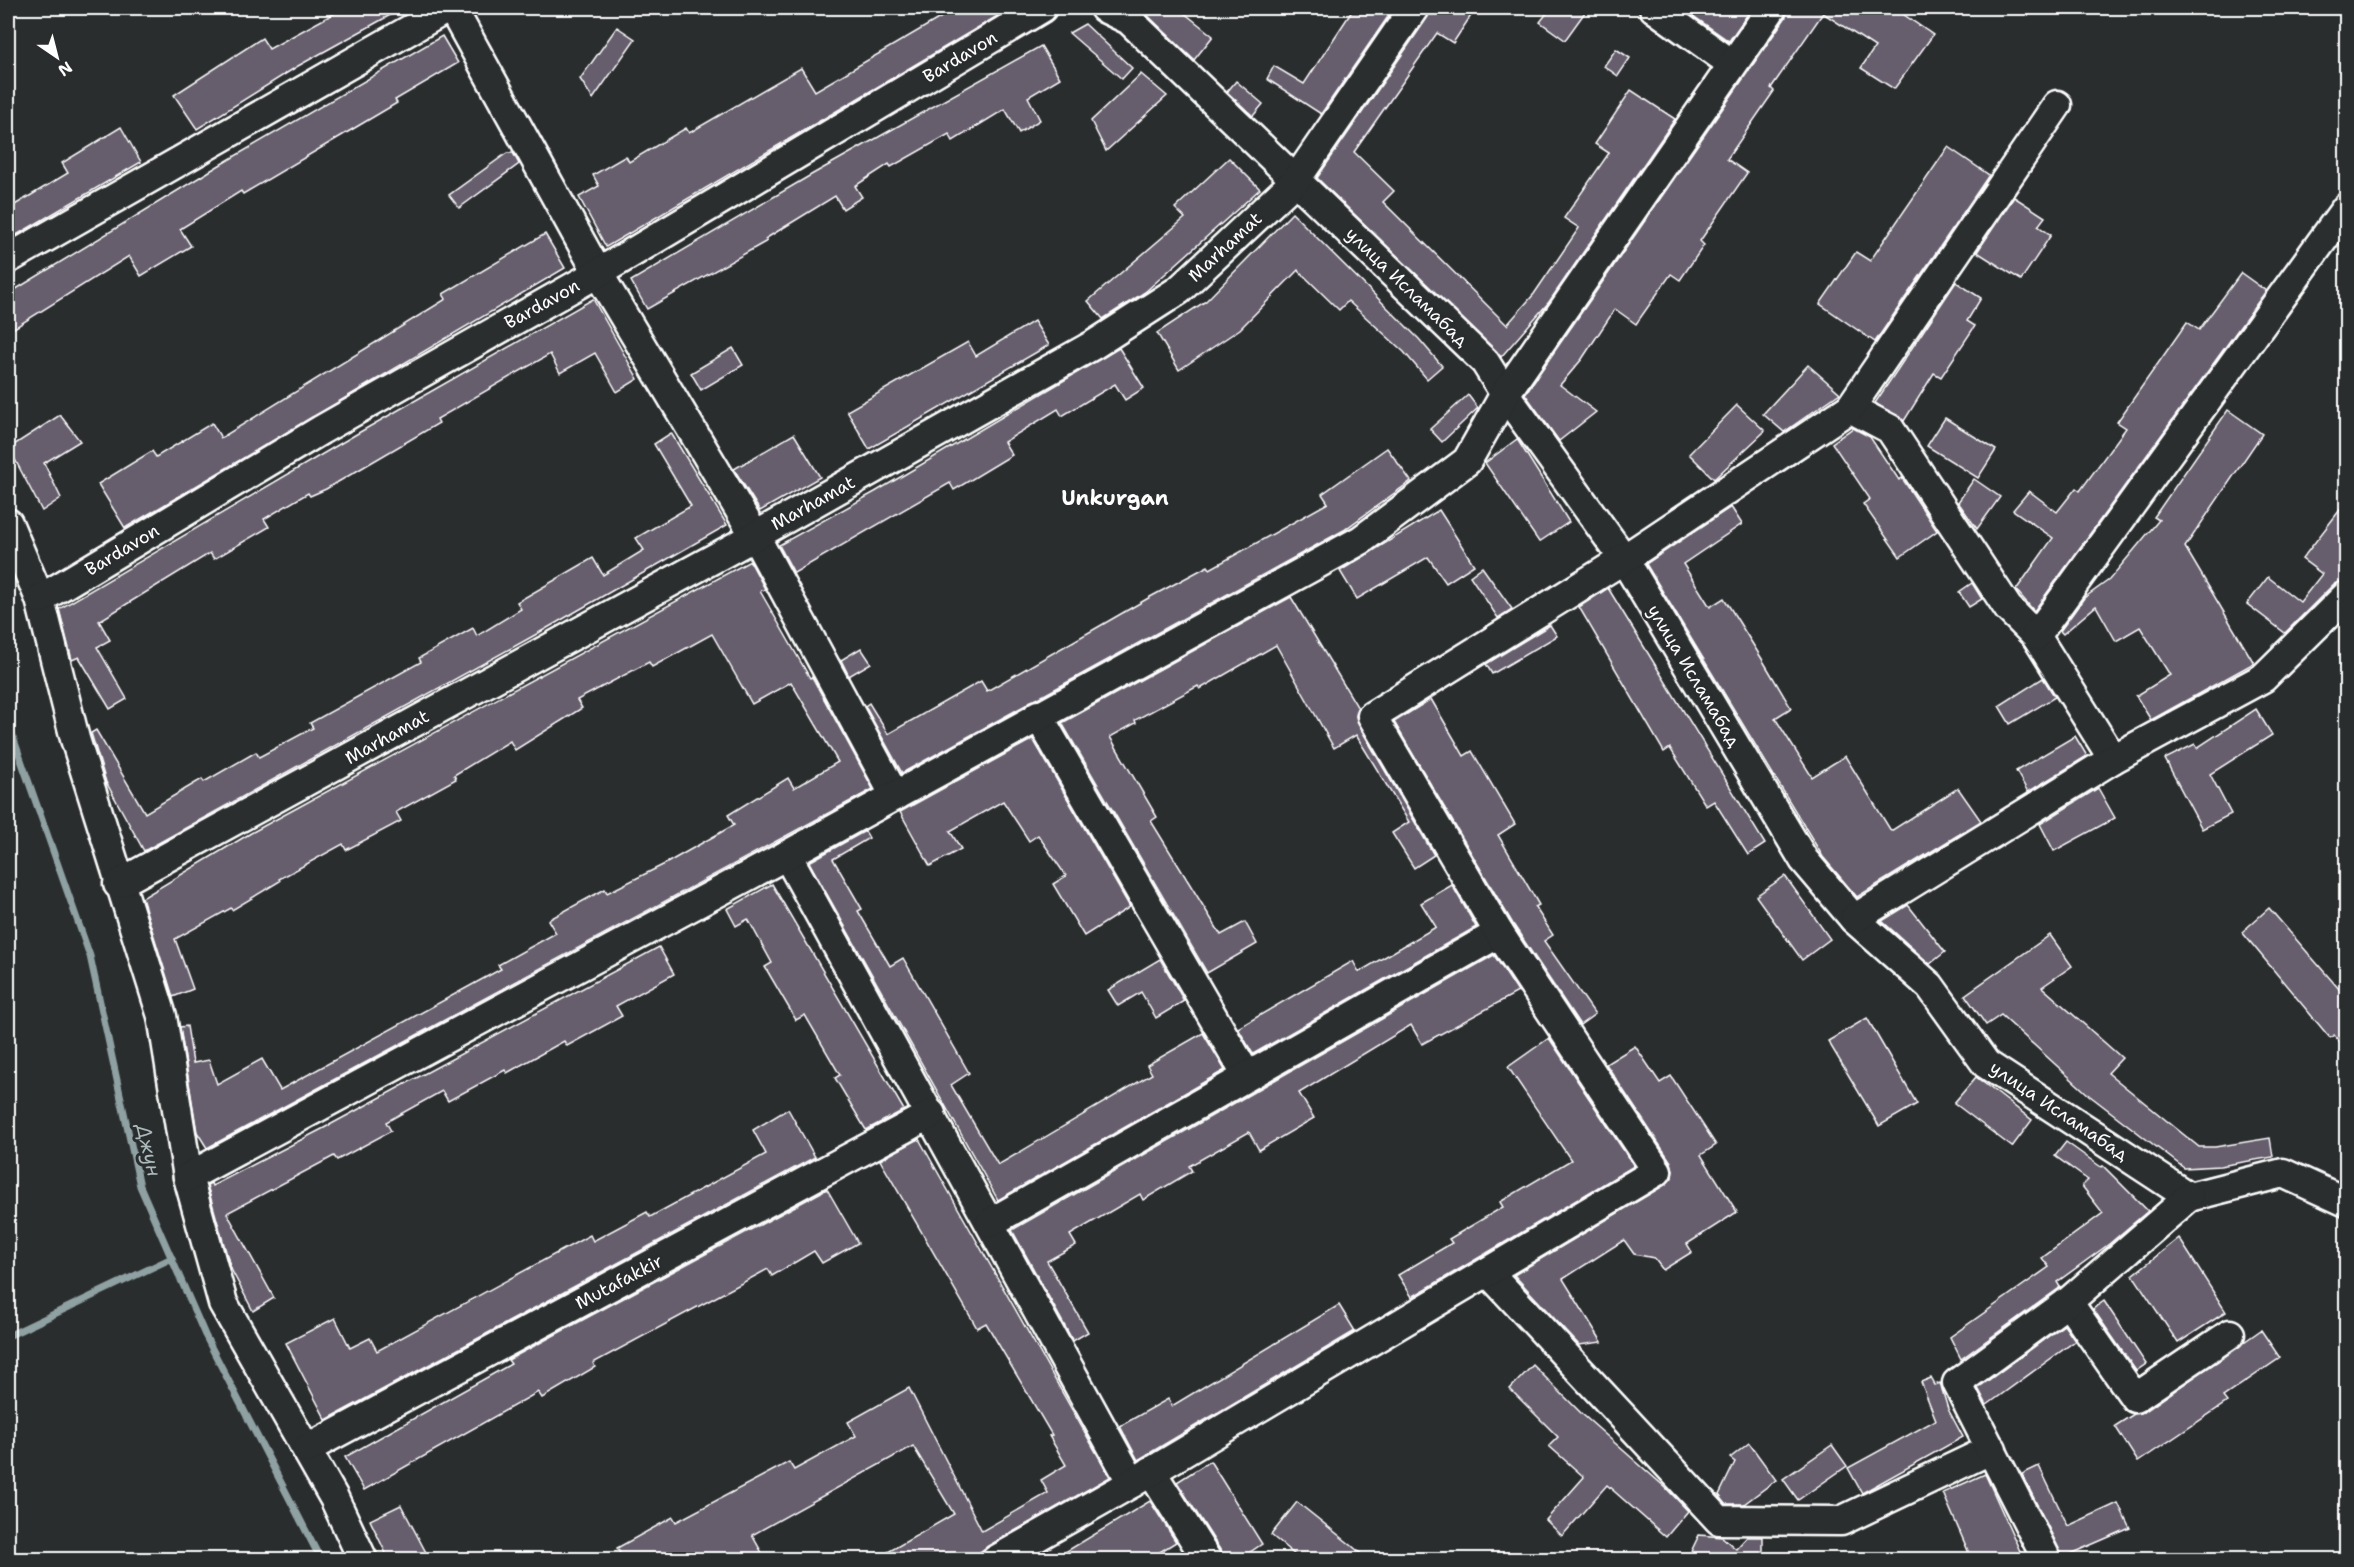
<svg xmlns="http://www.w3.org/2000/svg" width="2354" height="1567" font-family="'Shantell Sans',sans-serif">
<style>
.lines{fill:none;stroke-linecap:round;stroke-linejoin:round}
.stream{stroke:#8fa1a3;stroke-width:7}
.building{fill:#665d6d;stroke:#fff;stroke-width:1.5}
.minor-casing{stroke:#fff;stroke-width:33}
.minor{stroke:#2a2d2e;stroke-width:28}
.labels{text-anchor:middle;stroke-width:6;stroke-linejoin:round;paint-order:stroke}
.street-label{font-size:18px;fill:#fff;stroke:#2a2d2e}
.water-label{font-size:20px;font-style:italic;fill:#abb9ba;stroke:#2a2d2e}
.quarter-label{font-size:21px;font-weight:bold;fill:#fff;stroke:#2a2d2e}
</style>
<rect width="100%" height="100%" fill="#2a2d2e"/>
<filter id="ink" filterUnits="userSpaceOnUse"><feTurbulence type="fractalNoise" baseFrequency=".0167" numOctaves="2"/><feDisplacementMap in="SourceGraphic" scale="12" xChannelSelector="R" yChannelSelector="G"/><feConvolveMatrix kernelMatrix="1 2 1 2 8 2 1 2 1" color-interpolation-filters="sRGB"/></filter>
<g filter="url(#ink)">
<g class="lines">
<g class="stream">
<polyline points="8,723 90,956 140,1186 205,1335 321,1560"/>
<polyline points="8,1336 172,1258"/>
</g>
</g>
<g class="building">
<polygon points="344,8 403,8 298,66 197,129 174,95 262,38 269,49"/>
<polygon points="957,8 1011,8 606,247 579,197 599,186 593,175 626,156 629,162 686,128 689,133 801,68 815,91"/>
<polygon points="1140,8 1178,8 1213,36 1194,60"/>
<polygon points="1354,8 1394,8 1321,114 1267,79 1274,66 1304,84"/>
<polygon points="1430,8 1476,8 1453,43 1437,33 1354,152 1394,191 1383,202 1507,325 1534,294 1579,228 1564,218 1609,153 1595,144 1631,90 1675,119 1549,302 1501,357 1317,178 1428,17"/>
<polygon points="1551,8 1588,8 1565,40 1540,22"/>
<polygon points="1682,8 1752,8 1729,41"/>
<polygon points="1788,8 1894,8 1933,35 1894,89 1861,68 1875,47 1823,13 1771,88 1774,91 1727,159 1747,173 1700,241 1704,245 1680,280 1671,274 1636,324 1615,309 1582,359 1560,385 1596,412 1559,441 1525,394 1786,17"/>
<polygon points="1085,24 1132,68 1122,79 1069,33"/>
<polygon points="617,27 635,39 593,99 580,79"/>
<polygon points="442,36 458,63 395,100 397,103 358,126 243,194 241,191 180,229 191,246 141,276 129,256 8,332 8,294 218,166"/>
<polygon points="1041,46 1060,78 1028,97 1040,120 1019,133 1005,109 953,141 949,134 891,167 889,164 855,186 862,197 843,209 835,196 765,239 767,241 647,309 631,281 811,175"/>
<polygon points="1616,49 1630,58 1618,76 1604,66"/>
<polygon points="1141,74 1167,96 1106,151 1091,121"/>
<polygon points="1236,81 1263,104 1253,116 1227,92"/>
<polygon points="121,127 141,162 8,240 8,209 68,173 62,163"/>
<polygon points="1948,147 1989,175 1875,342 1820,304 1856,252 1870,261"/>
<polygon points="507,153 513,153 519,164 459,208 449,195"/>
<polygon points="1229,158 1260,189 1145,292 1103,319 1088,301 1185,218 1175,208"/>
<polygon points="2014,197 2045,217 2038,226 2051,235 2021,280 1977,252"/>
<polygon points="1292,213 1419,339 1442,366 1427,379 1404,352 1348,301 1339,310 1298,270 1240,329 1179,370 1157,333 1206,301"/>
<polygon points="545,234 565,268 125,528 98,484 152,451 156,457 212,423 221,438 446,299 443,294"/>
<polygon points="2241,273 2266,291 2034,611 2016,590 2053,538 2013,510 2029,491 2057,512 2076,488 2080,491 2126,428 2117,422 2187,322 2199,330"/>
<polygon points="1956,282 1981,298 1967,321 1975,326 1941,377 1934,373 1904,421 1875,403"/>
<polygon points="593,299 638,379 617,392 595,353 560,373 550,354 437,419 439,423 326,489 310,496 308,493 264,519 269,527 214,559 210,553 99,621 110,640 97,647 127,699 110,709 79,657 72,660 59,609 360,432"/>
<polygon points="1034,321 1049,345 869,449 847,411 968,342 976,356"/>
<polygon points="733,348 743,365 701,390 691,373"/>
<polygon points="1119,348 1144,388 1125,400 1115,384 1062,416 1058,409 1004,442 1012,455 954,490 950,483 794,573 779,545 875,492"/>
<polygon points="1808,365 1840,393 1784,432 1763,414"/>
<polygon points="1468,395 1478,408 1442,442 1430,429"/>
<polygon points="1737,405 1765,431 1714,479 1689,454"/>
<polygon points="2228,410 2262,434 2185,547 2254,663 2151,720 2136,696 2170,675 2140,627 2116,641 2096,606 2063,634 2060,631 2084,598 2109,580 2159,520 2154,517"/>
<polygon points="60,415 80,441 44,463 61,498 42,511 9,448"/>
<polygon points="1945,418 1996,450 1978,478 1927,446"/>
<polygon points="1853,428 1870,437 1899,480 1902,478 1937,531 1900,557 1863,504 1870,499 1832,443"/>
<polygon points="671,433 727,525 535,635 144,851 106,782 91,733 96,730 145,813 202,779 204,782 256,752 259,757 313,728 310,723 421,662 419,658 473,628 477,636 521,609 517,602 593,558 603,575 644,550 636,538 691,506 654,444"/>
<polygon points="794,434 820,477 760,511 734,469"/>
<polygon points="1517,439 1569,522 1539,542 1485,463"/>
<polygon points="1387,448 1411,481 1344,530 902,773 865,706 869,703 888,734 981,681 987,691 1152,596 1208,566 1210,569 1328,503 1322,494"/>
<polygon points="1974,479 2000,497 1977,529 1958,502"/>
<polygon points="2346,502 2346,579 2334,584 2285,633 2247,604 2268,577 2300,602 2322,574 2302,559"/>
<polygon points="1731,507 1742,524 1683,564 1710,607 1724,598 1762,659 1791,708 1775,718 1812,777 1845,756 1891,831 1958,788 1981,821 1857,897 1823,857 1646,564"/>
<polygon points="1439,510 1474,565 1446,583 1428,557 1357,599 1340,571"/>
<polygon points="750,561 765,589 760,591 810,678 812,677 873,789 207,1148 197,1132 180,1027 187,1026 193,1063 209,1060 217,1084 262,1059 280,1090 501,969 498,965 556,933 548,920 605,889 607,893 665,864 734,825 728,815 788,778 794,788 838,762 791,682 752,704 712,634 652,667 649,662 577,700 582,708 515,750 510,741 454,775 456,779 396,812 401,821 346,850 343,844 279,879 280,881 232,910 231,908 175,939 193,989 173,997 142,898 251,833"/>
<polygon points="1482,567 1512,609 1498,618 1470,576"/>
<polygon points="1972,583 1982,599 1969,607 1959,592"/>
<polygon points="1608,588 1765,844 1748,855 1714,801 1706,806 1670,748 1664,752 1579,607"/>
<polygon points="1291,597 1358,708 1356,716 1358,724 1434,855 1414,868 1392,833 1409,822 1356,735 1334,748 1276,645 1200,689 1198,686 1135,720 1136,723 1110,737 1157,817 1151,821 1221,935 1245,922 1257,944 1207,973 1062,723"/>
<polygon points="1550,625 1557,636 1492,674 1486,664"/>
<polygon points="861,648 871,663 849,676 841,660"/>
<polygon points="2043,678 2055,697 2010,724 1999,706"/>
<polygon points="1431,699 1464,756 1472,751 1515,824 1498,835 1539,905 1535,907 1553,935 1544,941 1595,1014 1580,1025 1513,924 1394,722"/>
<polygon points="2256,709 2272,735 2210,774 2231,814 2202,829 2165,759 2195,744 2197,748"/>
<polygon points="2075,736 2087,756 2028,792 2016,771"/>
<polygon points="1033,739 1130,907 1084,936 1053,884 1066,876 1038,835 1029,841 1003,801 950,831 961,849 930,866 900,812"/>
<polygon points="2098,788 2115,818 2054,851 2040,824"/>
<polygon points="865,831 869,838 833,859 862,909 858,911 890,966 903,958 969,1073 951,1085 998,1165 1152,1074 1147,1065 1203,1033 1225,1070 998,1200 809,862"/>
<polygon points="1785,876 1830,939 1802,960 1756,896"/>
<polygon points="772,884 904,1110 866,1130 835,1078 840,1075 805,1015 796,1020 765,967 772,963 748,919 736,926 727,909"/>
<polygon points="1452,885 1476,927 1253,1054 1238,1028 1353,961 1359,972 1436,927 1421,903"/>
<polygon points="1908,905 1945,952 1930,964 1882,921"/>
<polygon points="2269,908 2346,997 2346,1049 2334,1035 2330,1038 2242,932"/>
<polygon points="2050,935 2072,966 2042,987 2122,1058 2108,1073 2199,1147 2215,1147 2270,1138 2273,1157 2220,1166 2184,1168 2090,1096 2001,1015 1986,1025 1965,995"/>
<polygon points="659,947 674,974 616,1006 622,1016 567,1046 564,1041 507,1073 505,1070 448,1101 442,1091 386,1122 391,1131 337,1160 334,1156 227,1213 274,1298 253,1311 231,1269 207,1185 211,1183 212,1186 324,1128"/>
<polygon points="1494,955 1518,992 1422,1044 1411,1025 1299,1093 1314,1118 1259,1150 1249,1132 1189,1166 1192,1171 1143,1200 1140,1194 1070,1235 1076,1245 1047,1261 1088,1332 1073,1341 1012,1230"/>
<polygon points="1160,959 1184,1001 1156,1018 1141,992 1118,1006 1108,990"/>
<polygon points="1867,1018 1917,1104 1879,1126 1828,1041"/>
<polygon points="1549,1038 1634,1166 1412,1297 1398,1275 1452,1243 1449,1239 1503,1207 1500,1202 1571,1160 1508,1067"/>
<polygon points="1635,1046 1660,1083 1671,1076 1716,1145 1701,1155 1737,1212 1687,1244 1692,1252 1663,1270 1654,1258 1634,1254 1624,1240 1563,1279 1602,1342 1579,1345 1514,1275 1665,1185 1672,1178 1673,1170 1671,1162 1606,1064"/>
<polygon points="1976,1077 2032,1120 2012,1147 1954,1103"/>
<polygon points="788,1109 815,1157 326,1420 286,1343 335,1318 350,1348 370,1338 377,1351 590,1235 593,1241 647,1212 650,1217 766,1154 753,1130"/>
<polygon points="919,1139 1110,1477 988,1546 969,1560 874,1560 954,1514 913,1446 752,1535 766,1560 624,1560 617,1548 673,1517 676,1522 789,1462 794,1470 856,1436 848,1422 909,1388 982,1531 1048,1493 1041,1480 1066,1465 1049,1436 1052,1435 986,1323 977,1328 880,1160"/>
<polygon points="2066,1142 2101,1167 2103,1166 2148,1211 2109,1244 2057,1282 2060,1287 2058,1289 1961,1359 1950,1337 2049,1267 2042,1258 2103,1213 2082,1186 2088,1180 2055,1156"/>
<polygon points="827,1189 858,1243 822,1263 814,1251 772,1276 768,1269 593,1363 595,1367 542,1398 538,1392 364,1490 345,1457 511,1364 508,1360"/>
<polygon points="2179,1238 2226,1312 2178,1343 2133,1275"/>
<polygon points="2104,1301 2146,1364 2136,1371 2093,1309"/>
<polygon points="1339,1305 1355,1331 1138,1460 1120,1426 1168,1399 1172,1406"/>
<polygon points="2064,1325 2075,1341 1987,1405 1978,1388"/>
<polygon points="2261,1330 2280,1358 2223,1397 2227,1402 2138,1462 2115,1426 2134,1414 2144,1412"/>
<polygon points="1533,1365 1582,1414 1666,1488 1688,1511 1666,1537 1607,1485 1562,1536 1546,1520 1584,1477 1549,1446 1558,1437 1510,1389"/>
<polygon points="1931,1378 1935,1385 1940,1383 1948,1409 1963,1437 1862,1493 1848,1468 1936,1420 1921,1382"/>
<polygon points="1749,1443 1776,1480 1744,1504 1726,1504 1719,1495 1735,1462 1730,1458"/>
<polygon points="1832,1445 1847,1466 1798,1500 1783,1479"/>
<polygon points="1210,1461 1262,1544 1238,1560 1223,1560 1221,1551 1177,1482"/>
<polygon points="2039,1466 2068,1526 2118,1503 2130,1528 2063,1557 2022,1474"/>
<polygon points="1985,1474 1992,1489 2024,1560 1972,1560 1943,1493"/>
<polygon points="1150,1501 1176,1542 1147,1560 1052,1560"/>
<polygon points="1297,1502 1351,1545 1368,1560 1301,1560 1271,1535"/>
<polygon points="401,1505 430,1560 389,1560 370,1520"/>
<polygon points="1699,1535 1722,1537 1736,1549 1747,1537 1763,1537 1763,1560 1687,1560"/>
</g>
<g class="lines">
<defs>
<g id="minor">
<polyline points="452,8 598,273 755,536 895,796"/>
<polyline points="1104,8 1129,20 1485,362 1505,394 1624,559 1804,860 1854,919 1930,986 1986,1064 2189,1197 2283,1173 2346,1202"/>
<polyline points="1654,8 1732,64"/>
<polyline points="8,259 448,8"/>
<polyline points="1850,408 1890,429 2008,608 2036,636 2113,759"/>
<polyline points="8,523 40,599 75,739 162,1016 188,1177 223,1303 334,1498 363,1560"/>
<polyline points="40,599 321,430 598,273 1042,8"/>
<polyline points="2036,636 2346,208"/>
<polyline points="1038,715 1247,1076"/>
<polyline points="787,855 1132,1483"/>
<polyline points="118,884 755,536 1095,344 1179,290 1295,181 1414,8"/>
<polyline points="1854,919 2113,759 2263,678 2346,596"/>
<polyline points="188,1177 787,855 1361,540 1467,461 1505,394 1772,8"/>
<polyline points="990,1223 1499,933"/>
<polyline points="1489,1273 1719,1520 1841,1521 1992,1449"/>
<polyline points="2068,1302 2135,1398 2230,1334"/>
<polyline points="307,1449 931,1114"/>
<polyline points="1151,1471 1207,1560"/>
<polyline points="996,1560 1132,1483 1657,1171 1499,933 1372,716 1624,559 1850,408 2057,105"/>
<polyline points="2047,1560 1957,1383 2068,1302 2189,1197"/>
</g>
</defs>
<use href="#minor" class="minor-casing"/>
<use href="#minor" class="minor"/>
</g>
</g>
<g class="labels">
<g class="street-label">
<text transform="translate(960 57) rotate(-31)" y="6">Bardavon</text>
<text transform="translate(1225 247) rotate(-43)" y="6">Marhamat</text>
<text transform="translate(1407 287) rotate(44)" y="6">улица Исламабад</text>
<text transform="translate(542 304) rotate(-29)" y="6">Bardavon</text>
<text transform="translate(813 503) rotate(-29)" y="6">Marhamat</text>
<text transform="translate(122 550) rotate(-31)" y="6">Bardavon</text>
<text transform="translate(1694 676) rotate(59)" y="6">улица Исламабад</text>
<text transform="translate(387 737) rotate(-29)" y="6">Marhamat</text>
<text transform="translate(2059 1111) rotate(34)" y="6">улица Исламабад</text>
<text transform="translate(619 1282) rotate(-28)" y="6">Mutafakkir</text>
</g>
<g class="water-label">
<text transform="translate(149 1150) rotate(77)" y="7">Джун</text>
</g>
<g class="quarter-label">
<text x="1115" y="505">Unkurgan</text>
</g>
</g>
<rect width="2354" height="1567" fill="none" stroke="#2a2d2e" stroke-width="30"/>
<rect x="15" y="15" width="2324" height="1537" fill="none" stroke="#fff" stroke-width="2" filter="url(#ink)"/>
<g transform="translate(57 57) rotate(145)" stroke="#2a2d2e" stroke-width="4.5" paint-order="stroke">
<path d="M0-4.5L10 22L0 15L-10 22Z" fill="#ffffff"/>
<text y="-9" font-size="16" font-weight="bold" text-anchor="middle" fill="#ffffff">N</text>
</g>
</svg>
